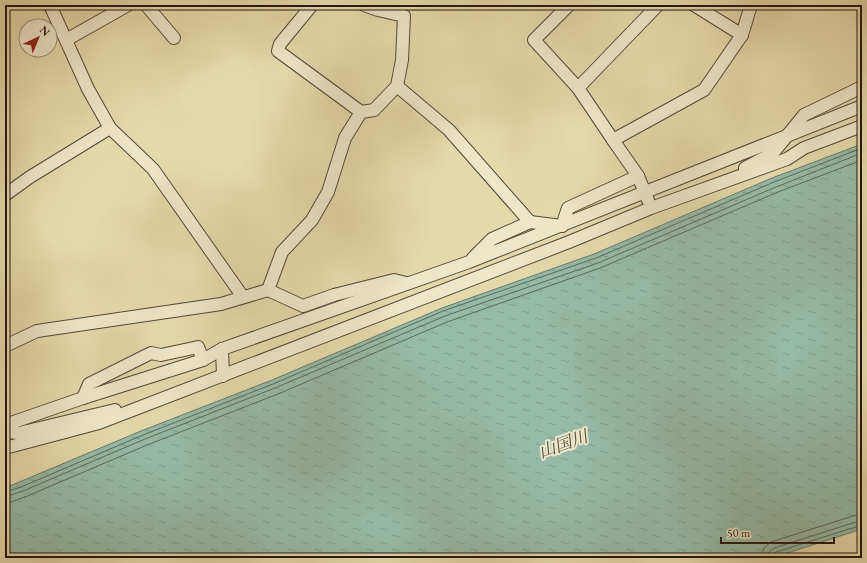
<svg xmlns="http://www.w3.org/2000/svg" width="867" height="563" font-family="'EB Garamond','Noto Serif JP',serif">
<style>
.water{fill:url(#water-ripples);stroke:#68796b}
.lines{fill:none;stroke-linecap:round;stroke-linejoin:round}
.shore{stroke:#5c685c;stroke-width:1}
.street-casing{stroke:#534838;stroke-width:14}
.street{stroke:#eee6c8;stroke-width:12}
.labels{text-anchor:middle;stroke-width:4;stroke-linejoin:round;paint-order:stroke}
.water-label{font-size:17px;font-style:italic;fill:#4b5046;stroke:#eee6c8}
</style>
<defs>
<pattern id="water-ripples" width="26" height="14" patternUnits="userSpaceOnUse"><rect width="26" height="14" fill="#96baa7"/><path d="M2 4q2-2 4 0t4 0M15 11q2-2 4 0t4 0" fill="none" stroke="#819f8f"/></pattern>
</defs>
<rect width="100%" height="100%" fill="#e5d9ab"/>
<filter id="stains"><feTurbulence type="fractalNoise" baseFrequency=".005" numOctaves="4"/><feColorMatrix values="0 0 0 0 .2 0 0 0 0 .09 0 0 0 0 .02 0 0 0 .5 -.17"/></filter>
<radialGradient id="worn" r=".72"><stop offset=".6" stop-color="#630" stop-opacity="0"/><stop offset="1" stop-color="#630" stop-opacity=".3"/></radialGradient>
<polygon class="water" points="862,144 862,529 772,558 5,558 5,488 141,431 272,380 442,308 594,254 772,178"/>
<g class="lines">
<g class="shore">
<polyline points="5,492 21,487 143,435 273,384 443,311 596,258 774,182 862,148"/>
<polyline points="5,497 23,491 145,439 275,388 445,316 598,263 776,187 862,153"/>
<polyline points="5,503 11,502 25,497 147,445 278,394 447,322 600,268 778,192 862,160"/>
<polyline points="761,558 764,548 771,542 856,515 862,514"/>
<polyline points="767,558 769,552 774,548 862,520"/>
<polyline points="772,558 773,555 776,552 862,525"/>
</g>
<defs>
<g id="street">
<polyline points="50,5 88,89 110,128 153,169 243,297"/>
<polyline points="146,5 174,38"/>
<polyline points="312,5 280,44 278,51 361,112"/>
<polyline points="569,5 534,40 578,88 613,140"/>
<polyline points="694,5 742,35"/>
<polyline points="66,40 128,5"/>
<polyline points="397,86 449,130 530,222"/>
<polyline points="578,88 658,5"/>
<polyline points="745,168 773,153 804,115 862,87"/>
<polyline points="5,195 30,177 110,128"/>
<polyline points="648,200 638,176 613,140 704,90 742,35 751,5"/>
<polyline points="473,258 492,239 530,222 562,226 568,208 638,176"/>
<polyline points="268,290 303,306 334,295 394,280 406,283"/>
<polyline points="5,346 37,331 221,304 268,290 282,252 312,220 328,192 345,138 361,112 374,110 397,86 402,60 404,16 378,10 364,5"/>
<polyline points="222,349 223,376"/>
<polyline points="83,398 89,384 151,353 161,355 198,347 203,360"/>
<polyline points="5,425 83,398 203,360 222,349 469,262 862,106"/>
<polyline points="5,432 19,433 115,410"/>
<polyline points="5,448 99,423 569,242 651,208 787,159 804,148 862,126"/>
</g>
</defs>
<use href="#street" class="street-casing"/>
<use href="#street" class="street"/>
</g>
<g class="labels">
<g class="water-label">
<text transform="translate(563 444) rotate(-20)" y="6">山国川</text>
</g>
</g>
<rect width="867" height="563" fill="none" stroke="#e5d9ab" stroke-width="20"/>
<rect x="6" y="6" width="855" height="551" fill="none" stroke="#221711" stroke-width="2"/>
<rect x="10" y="10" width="847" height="543" fill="none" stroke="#221711"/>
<g transform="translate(38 38) rotate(44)"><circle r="19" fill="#eee6c8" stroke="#9c937f"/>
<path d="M0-3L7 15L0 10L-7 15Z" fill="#8f2418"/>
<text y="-6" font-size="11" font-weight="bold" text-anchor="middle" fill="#221711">N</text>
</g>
<path d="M721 537v6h113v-6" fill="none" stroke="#221711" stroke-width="2"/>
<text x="727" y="537" font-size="12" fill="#221711" stroke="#eee6c8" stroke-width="3" paint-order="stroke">50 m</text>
<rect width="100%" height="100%" filter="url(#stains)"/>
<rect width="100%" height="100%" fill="url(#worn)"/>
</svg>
